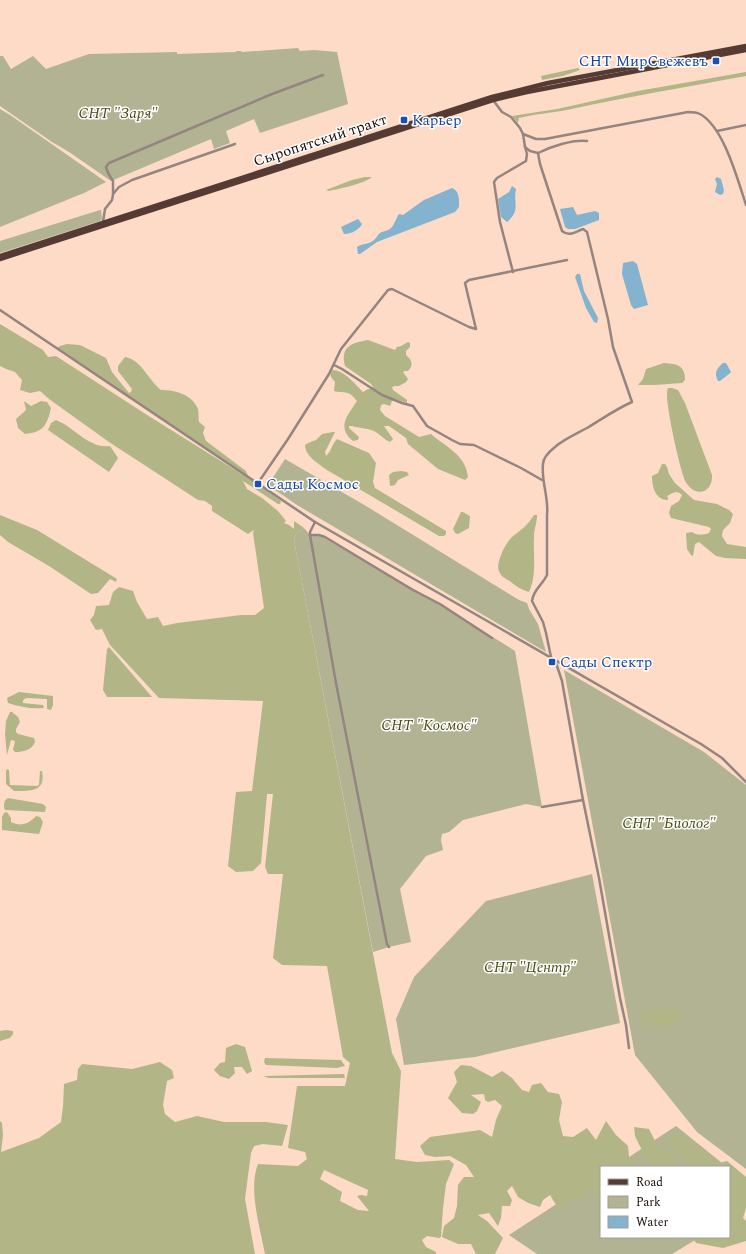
<svg xmlns="http://www.w3.org/2000/svg" width="746" height="1254" font-family="Spectral,serif">
<style>
.green{fill:#b1b393}
.forest{fill:#b2b686;fill-rule:evenodd}
.water{fill:#83b3ce}
.lines{fill:none;stroke-linecap:round;stroke-linejoin:round}
.minor{stroke:#958581;stroke-width:2.5}
.primary{stroke:#553b33;stroke-width:4.5}
.transit-dot{fill:#1a4fb4;stroke:#fff;stroke-width:1.5}
.labels{text-anchor:middle;stroke-width:3;stroke-linejoin:round;paint-order:stroke}
.transit-label{font-size:15px;fill:#164399;stroke:#fff;text-anchor:start}
.park-label{font-size:15px;font-style:italic;fill:#494b13;stroke:#fff}
.street-label{font-size:15px;fill:#160b05;stroke:#fff}
</style>
<rect width="100%" height="100%" fill="#fddbc6"/>
<g class="green">
<polygon points="298,48 300,51 314,50 337,52 348,104 260,133 254,119 226,131 230,143 214,149 211,139 111,181 69,152 52,142 0,106 0,56 3,56 11,69 33,56 46,69 89,54 177,52 177,54 236,52 236,51 241,51 242,52"/>
<polygon points="0,109 10,115 106,182 84,193 0,227"/>
<polygon points="100,210 101,210 102,219 100,221 0,253 0,241"/>
<polygon points="285,459 366,506 519,600 527,603 529,609 538,624 546,652 297,505 268,485"/>
<polygon points="304,528 310,535 319,535 440,604 515,651 542,807 526,804 463,820 449,832 442,834 441,840 443,850 426,856 400,889 411,942 389,947 373,952 294,540 296,534"/>
<polygon points="564,670 704,752 746,785 746,1169 697,1132 635,1055"/>
<polygon points="592,874 620,1023 475,1057 404,1065 396,1019 414,977 486,901"/>
<polygon points="676,1126 727,1167 614,1167"/>
<polygon points="601,1175 601,1237 700,1237 672,1254 537,1254 509,1235"/>
</g>
<g class="forest">
<polygon points="578,68 580,70 563,76 542,80 541,76"/>
<path d="M746,72V76C686,87 626,97 567,110C551,113 534,114 519,118L518,123L512,116L557,109L638,91Z"/>
<path d="M365,177H372C366,183 339,189 329,191L326,190L352,180Z"/>
<path d="M0,324L43,350L48,357L56,356L144,413L259,485L281,501L280,504H278L243,481L247,489L262,498L278,511L286,521L284,523L289,525L294,529V521L304,528L296,534L294,540L392,1053L401,1071L395,1159L417,1162L449,1160L454,1164L446,1184L443,1208L441,1237L439,1238L427,1236L422,1240L426,1247L436,1252V1254H265C260,1227 248,1189 258,1164L298,1166L307,1159L305,1152L288,1148L297,1086H345L350,1063L343,1057L327,966L282,965L273,958L283,874H268L265,867L273,794H267L261,863L253,871L236,872L228,866L236,792L252,791L263,701L159,698L110,645L102,629L96,630L90,620L94,615L96,606L109,605L113,592L119,587L133,591L137,602L147,619L158,617L163,626L177,623L241,615H255L264,608L253,533L254,530L248,534L212,511V506L205,501L198,500L109,442L49,399L40,391L30,393L20,390L22,380L15,372L6,369L0,366ZM324,1170L368,1190L367,1196L361,1195L357,1196L369,1211L358,1210L340,1201L342,1192L320,1179Z"/>
<path d="M368,340L395,350L397,347L401,346L408,342L410,343V347L406,351V355C412,360 414,365 408,371H405L403,372L408,379L406,382L399,386H395L392,387L393,390L407,400V403L395,399L392,401L390,406L384,404L381,405L380,410L385,416L419,437L431,434C446,447 466,455 468,477L465,480L438,469L408,444L406,438L389,426H384L393,439L390,442C383,439 380,434 374,431C367,428 359,428 352,426H349V428L359,437L358,440L353,441C336,427 348,415 357,401C348,389 345,394 334,391L335,382C331,377 329,376 332,370C344,370 355,384 363,392L368,389H371L373,387L371,384L345,366C340,346 352,343 368,340Z"/>
<path d="M67,344L80,345L106,358L112,372L129,393L131,392L132,389L118,371V366L125,357C142,360 148,380 161,390C175,390 192,394 198,409C199,413 198,418 199,422L205,427L203,433L206,441L246,471L248,476L57,348L60,346Z"/>
<path d="M664,363C677,364 685,365 685,380L682,383L655,385H638L643,379L646,369Z"/>
<path d="M668,388H672L678,390L685,403L712,475C713,492 697,498 687,484C681,477 666,405 667,394C667,393 667,390 668,388Z"/>
<path d="M24,401L31,406L41,401L47,402L51,408C47,426 43,432 25,434L18,428L16,419L26,410Z"/>
<path d="M56,420C74,427 89,449 110,446L118,458L109,472L48,430L51,423Z"/>
<path d="M333,432H335L325,452L326,456C331,452 332,444 337,439L369,453L376,463L373,482L375,488L446,531V534L444,536H439L327,470C319,464 305,456 305,445L308,443L316,440L322,434Z"/>
<path d="M662,464H665L667,467L669,474L675,483L694,500L717,504L729,510L733,514L730,523L723,530L722,536L727,544L746,547V559L725,558L716,556L699,542L695,544L693,556L691,555L687,549L686,533L692,532C698,536 703,535 709,533L711,529L709,527L671,518L669,513L671,506L679,501L682,495C677,489 673,493 667,496L668,498V500C655,500 652,486 652,476L658,473Z"/>
<polygon points="401,471 407,472 409,475 398,480 395,485 390,486 389,475 393,472"/>
<polygon points="461,512 463,512 470,516 469,528 458,534 455,533 453,529"/>
<polygon points="0,515 37,530 117,579 116,582 110,579 98,593 91,594 49,566 8,542 0,535"/>
<path d="M534,515H537C537,523 534,529 534,537C533,556 537,575 529,592C521,590 515,585 508,580C504,578 500,575 499,571C495,564 506,542 512,537C521,530 528,525 534,515Z"/>
<polygon points="109,647 152,697 107,697 103,690 107,649"/>
<path d="M19,692L53,696V705L51,710L47,709V699L27,698L24,699L23,701V703L43,705L44,707L43,708C31,709 20,707 8,703L7,698Z"/>
<path d="M10,712H12L18,717L20,722L16,729V732L18,734L34,738L35,742C32,750 23,752 15,752L13,750L15,741L11,740L7,755L5,735L6,721Z"/>
<path d="M7,769L9,770L10,785L37,786L39,785L40,771H42C46,792 31,791 14,791L6,784V771Z"/>
<path d="M8,798L43,804L46,807L45,812L5,810C3,805 4,800 8,798Z"/>
<path d="M7,812L11,818V822C20,827 29,824 36,816L40,817L43,822L39,834L2,830V817L4,813Z"/>
<path d="M654,1009H680L682,1010L681,1020C670,1025 651,1030 641,1022V1015L646,1011Z"/>
<polygon points="6,1030 13,1031 13,1034 10,1038 0,1041 0,1031"/>
<polygon points="236,1044 245,1047 252,1071 247,1074 242,1067 234,1067 235,1073 229,1079 220,1076 214,1070 220,1063 225,1062 226,1048"/>
<polygon points="265,1058 341,1060 345,1066 337,1068 266,1065 264,1062"/>
<polygon points="160,1062 172,1070 174,1078 167,1081 163,1105 165,1114 175,1122 197,1116 224,1122 266,1122 288,1125 282,1146 263,1144 254,1146 251,1153 245,1199 255,1254 0,1254 0,1121 2,1123 3,1135 1,1152 39,1138 61,1122 63,1106 64,1084 77,1080 78,1069 82,1064 132,1069"/>
<polygon points="461,1065 471,1066 492,1077 502,1071 512,1078 522,1090 529,1092 532,1085 541,1083 548,1092 559,1094 562,1102 559,1120 563,1136 573,1137 587,1128 596,1140 606,1121 616,1135 628,1146 629,1157 637,1167 601,1167 601,1194 596,1193 589,1189 580,1199 569,1199 567,1208 559,1210 550,1195 543,1200 540,1207 528,1203 518,1197 512,1186 507,1191 512,1200 510,1206 502,1206 501,1218 498,1226 489,1213 478,1215 487,1221 503,1238 495,1254 476,1254 471,1244 458,1244 442,1237 444,1226 454,1218 457,1206 458,1185 464,1177 474,1177 466,1165 450,1156 435,1157 425,1155 420,1146 430,1137 480,1130 492,1137 496,1120 502,1106 495,1100 488,1102 485,1100 484,1094 471,1095 481,1102 477,1111 473,1114 462,1113 448,1098 457,1082 454,1072"/>
<polygon points="344,1074 345,1078 269,1078 263,1076"/>
<polygon points="634,1127 649,1129 657,1145 674,1154 677,1166 673,1167 650,1167 635,1136"/>
<polygon points="674,1134 693,1140 720,1163 727,1161 746,1177 746,1208 743,1218 746,1221 746,1241 723,1248 696,1243 692,1237 729,1237 729,1167 690,1167 668,1143"/>
</g>
<g class="water">
<polygon points="717,177 721,179 724,190 723,194 720,195 715,192 717,184 715,179"/>
<path d="M512,186L516,189C513,204 521,210 507,222L501,217L498,199L509,192Z"/>
<path d="M452,188C460,191 459,200 459,207L455,212L377,242L360,254H358L357,247C362,243 369,245 374,240C377,238 377,235 380,233C384,231 388,231 391,228C395,224 396,218 399,214L403,215L424,200Z"/>
<polygon points="573,207 577,215 595,211 599,213 599,220 575,229 568,229 565,227 560,209"/>
<path d="M358,219L362,224C359,230 351,234 344,234L341,227Z"/>
<polygon points="633,261 637,264 648,305 634,309 631,305 622,274 623,263"/>
<polygon points="577,274 580,274 584,291 598,318 597,323 594,322 586,308 575,277"/>
<path d="M723,363H726L731,372L729,374L720,381H718C714,373 716,369 723,363Z"/>
</g>
<g class="lines">
<g class="minor">
<path d="M493,100L502,112L511,117L520,128L523,134L525,147L530,151L538,153C550,147 573,139 587,141"/>
<polyline points="717,131 746,125"/>
<path d="M523,134L536,139H545L688,112C693,112 696,112 700,114C724,127 738,181 746,205"/>
<path d="M538,153L540,164L562,231C569,237 576,232 583,229L587,232L608,319L613,347L632,402C616,409 602,419 587,428C576,434 564,439 555,447C550,451 543,457 543,464C541,481 549,498 547,515V575C542,586 534,588 532,601L543,622L546,633L551,657"/>
<polyline points="113,194 119,187 132,180 235,144"/>
<polyline points="103,222 105,209 112,200 113,195 113,181 108,173 106,167 109,163 272,94 323,75"/>
<polyline points="513,272 500,222 494,182 497,178 526,161 527,154 525,147"/>
<polyline points="0,310 315,522 701,744 722,758 746,782"/>
<polyline points="334,365 342,369 382,395 402,403 413,406 427,426 452,440 460,444 474,445 521,468 542,480"/>
<polyline points="258,483 288,439 329,374 341,349 388,290 392,289 469,327 476,329 465,283 469,280 567,260"/>
<polyline points="315,522 310,532 310,535 336,683 387,944 389,947"/>
<polyline points="310,535 319,535 325,537 413,590 440,604 492,638"/>
<polyline points="555,660 562,681 583,800 599,878 620,998 626,1025 629,1048"/>
<polyline points="542,807 583,800"/>
</g>
<g class="primary">
<polyline points="0,256 492,97 548,83 746,46"/>
<polyline points="0,259 493,100 527,92 746,50"/>
</g>
</g>
<g class="transit-dot">
<rect x="712" y="57" width="8" height="8" rx="2"/>
<rect x="400" y="116" width="8" height="8" rx="2"/>
<rect x="254" y="480" width="8" height="8" rx="2"/>
<rect x="548" y="658" width="8" height="8" rx="2"/>
</g>
<g class="labels">
<g class="transit-label">
<text x="708" y="66" text-anchor="end">СНТ МирСвежевъ</text>
<text x="412" y="125">Карьер</text>
<text x="266" y="489">Сады Космос</text>
<text x="560" y="667">Сады Спектр</text>
</g>
<g class="park-label">
<text x="118" y="118">СНТ "Заря"</text>
<text x="429" y="730">СНТ "Космос"</text>
<text x="669" y="828">СНТ "Биолог"</text>
<text x="530" y="972">СНТ "Центр"</text>
</g>
<g class="street-label">
<text transform="translate(320 140) rotate(-18)" y="5">Сыропятский тракт</text>
</g>
</g>
<rect x="600" y="1166" width="130" height="72" fill="#ffffff" stroke="#a29d9b"/>
<rect x="608" y="1179" width="20" height="6" fill="#553b33" stroke="#a29d9b"/>
<text x="636" y="1186" font-size="12" fill="#160b05">Road</text>
<rect x="608" y="1196" width="20" height="12" fill="#b1b393" stroke="#a29d9b"/>
<text x="636" y="1206" font-size="12" fill="#160b05">Park</text>
<rect x="608" y="1216" width="20" height="12" fill="#83b3ce" stroke="#a29d9b"/>
<text x="636" y="1226" font-size="12" fill="#160b05">Water</text>
</svg>
